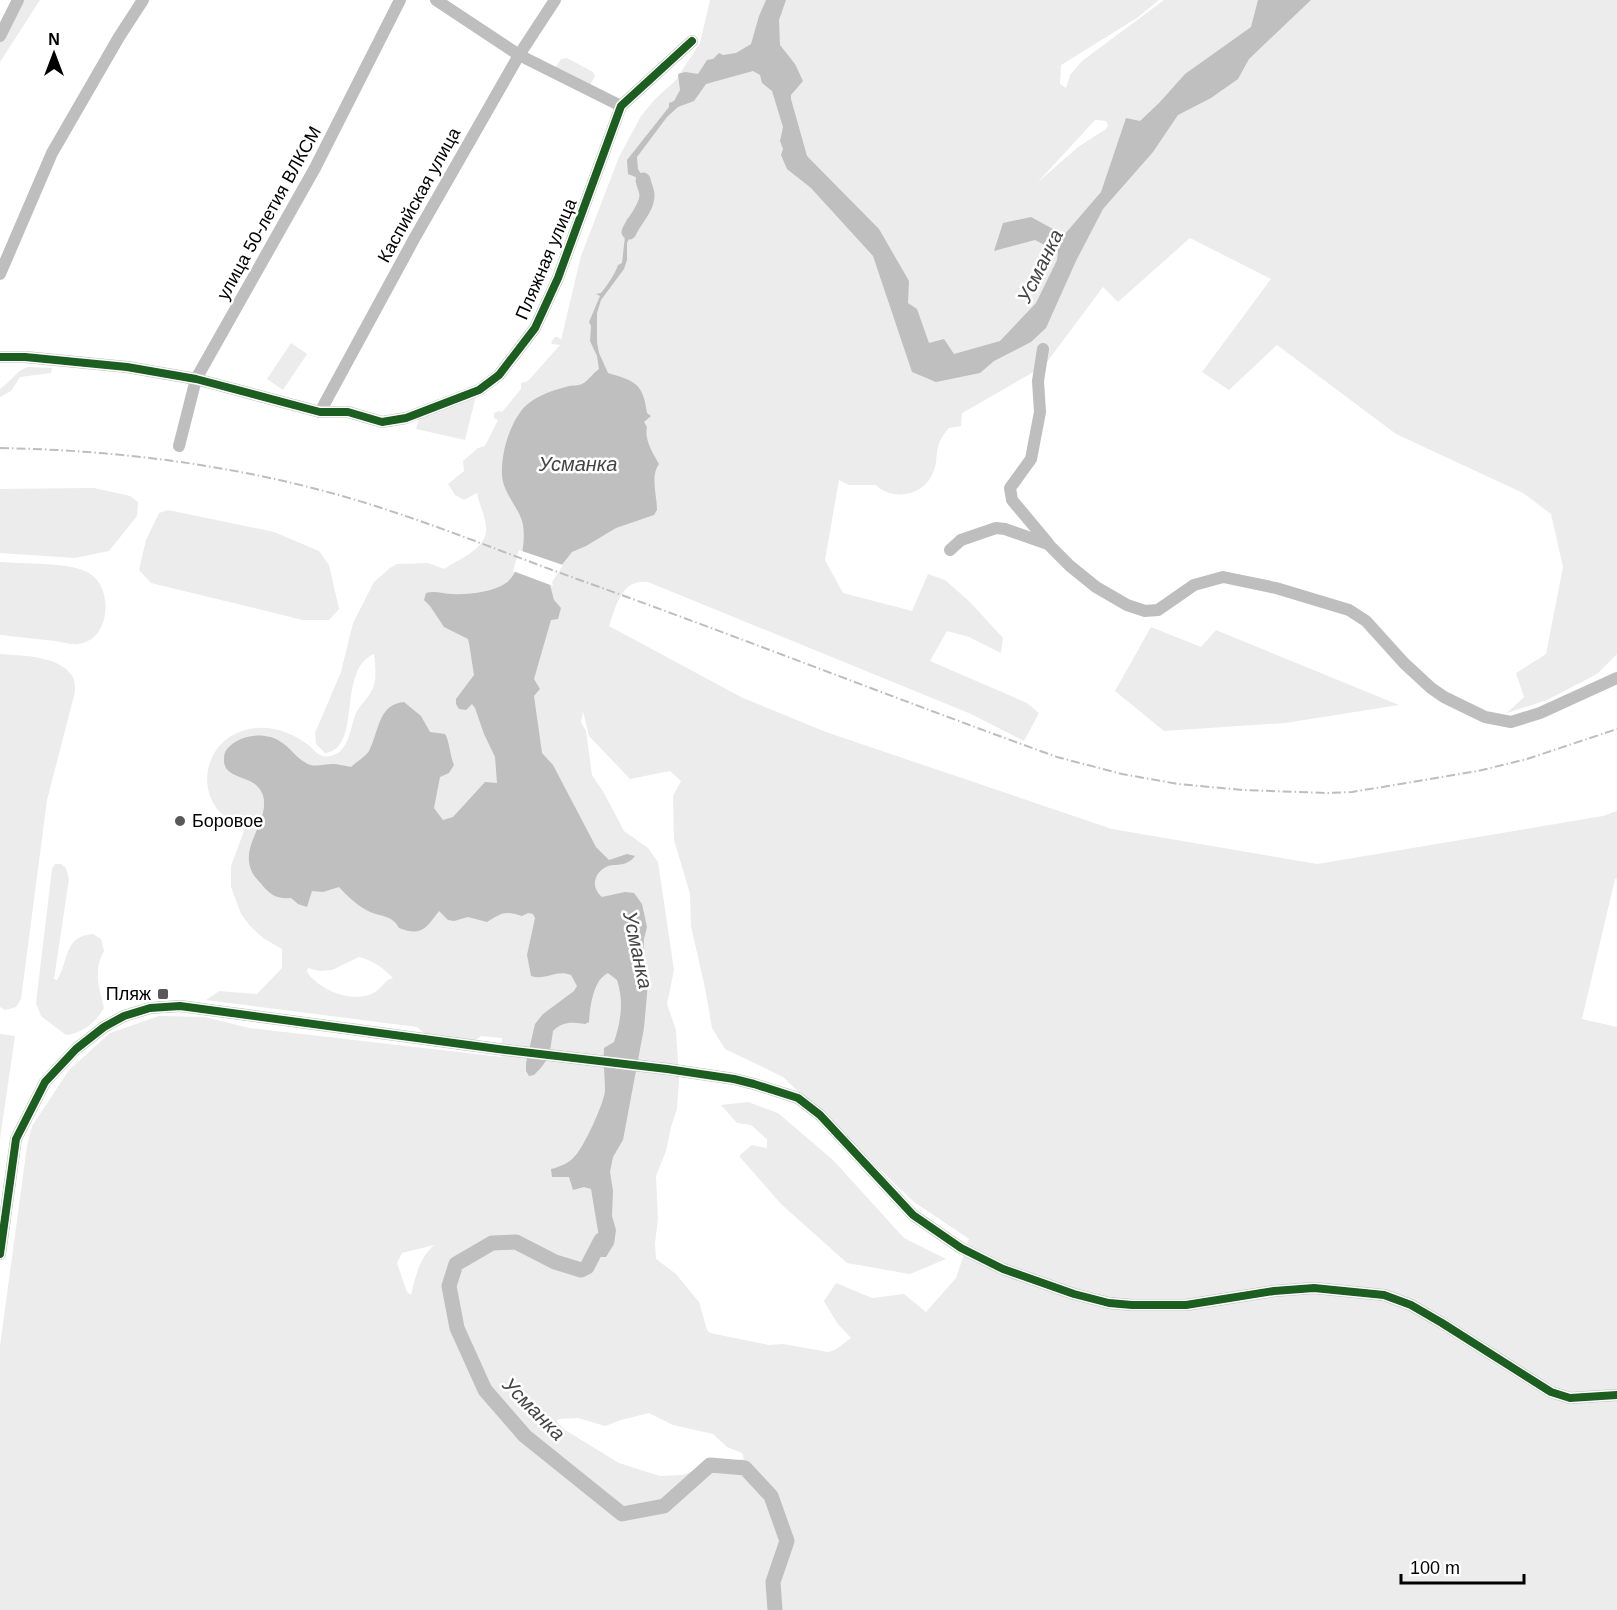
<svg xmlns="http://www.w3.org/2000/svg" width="1617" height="1610" font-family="Helvetica,sans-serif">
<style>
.green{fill:#ececec;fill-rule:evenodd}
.water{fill:#bfbfbf}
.pier{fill:#fff}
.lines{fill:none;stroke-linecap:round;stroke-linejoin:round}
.river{stroke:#bfbfbf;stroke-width:15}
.minor{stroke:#bebebe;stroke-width:12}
.rail{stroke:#bebebe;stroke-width:2;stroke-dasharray:9 3 1.5 3;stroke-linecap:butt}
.cycleway-casing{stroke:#fff;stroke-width:11}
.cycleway{stroke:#1b5e20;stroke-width:8}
.poi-dot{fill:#595959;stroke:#fff;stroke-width:2}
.labels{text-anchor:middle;stroke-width:5;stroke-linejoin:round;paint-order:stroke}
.street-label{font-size:18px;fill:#000;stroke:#fff}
.poi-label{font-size:18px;fill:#000;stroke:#fff;text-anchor:start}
.water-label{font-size:20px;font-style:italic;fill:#444;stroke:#fff}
</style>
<rect width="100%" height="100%" fill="#fff"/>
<g class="green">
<polygon points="20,0 40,0 0,62 0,38"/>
<path d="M710,0H1159L1137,18L1061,65L1060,84L1066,88L1070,75L1082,61L1164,0H1617V654L1597,674L1547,700L1507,713L1524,697L1516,673L1546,654L1563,567L1551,514L1523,493L1396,434L1277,345L1229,390L1202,372L1271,279L1190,238L1118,302L1103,287L1044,366L964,412L962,414L961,426L949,428C931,448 941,457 932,475C922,496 892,501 876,485H849L839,480L825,560L843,593L912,611L928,574L945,580L969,601L1003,638L1001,653L969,637L947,631L930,661L1027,703L1039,713L1024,741L971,714L648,582C621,578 616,607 609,626L741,697L826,732L1112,829L1317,864L1603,816L1617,811V879H1615L1582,1019L1617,1027V1610H0V1346L27,1146L32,1126L69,1070L110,1033L159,1016L205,1017L249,1028L502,1057V1038L481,1036L475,1041L430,1038L417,1027L206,1000L219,991L257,994L282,968V949L263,938L250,926L241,914L231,887V866L244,831L242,826C194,810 197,746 242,731C265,723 288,730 307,744C312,747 315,753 320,755C326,758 333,756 338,753C352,743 350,721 359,708C365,699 373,693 375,681C376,672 375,662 374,654C336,670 363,749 325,753L316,744L315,733L341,672L353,623L374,582L390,568L397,564L428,563L444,569C459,559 489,548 486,526C485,515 479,504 477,493L464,500L455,495L448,484L464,471L463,461L478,448L485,446L498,420L494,418V413L500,411L502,412L521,389V383L528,381L560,345L552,344L551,342L555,337H558L561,340L581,256L619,157L641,116L655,99L675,81L700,43ZM1095,120L1106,121L1108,125L1106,129L1078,147L1037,183ZM583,711L589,736L630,779L670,771L681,781L673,796L674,840L690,894L691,926L705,988L712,1028L725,1049L783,1077L914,1202L969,1239L956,1278L926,1312L904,1294L872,1298L836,1283L824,1301L837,1323L851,1338L835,1350L828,1352L783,1344L769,1345L710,1333L707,1330L699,1302L676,1274L656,1259L655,1243L658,1219L656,1176L666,1151L671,1127L677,1109L679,1080L676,1030L667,1004L674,970L658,862L648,848L624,831L604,793L592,775L586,731L581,722ZM359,957C374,961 382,967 393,978C384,980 383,987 375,992C354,1005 319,990 307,972L308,968L319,971L332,970ZM434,1245C419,1259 416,1275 411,1295L407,1292L397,1263L402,1253ZM649,1413L673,1425L713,1434L727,1447L742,1453L744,1459L715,1462L683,1475L660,1476L619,1463L565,1430L557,1422L558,1419L578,1418L605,1426L621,1420Z"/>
<polygon points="567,58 593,72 595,76 590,85 556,67 561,59"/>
<polygon points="291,343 307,354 283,390 267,379"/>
<path d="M28,367L52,368L51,373L20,377L11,391L0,397V389C9,383 17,370 28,367Z"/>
<polygon points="476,396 465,440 416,429 420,415"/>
<polygon points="94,488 130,496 138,502 137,516 109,551 75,558 0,553 0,489"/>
<polygon points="168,510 274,532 319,551 329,565 339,609 329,620 303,620 151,583 139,570 146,540 159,513"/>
<path d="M0,562C23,564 68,562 87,572C115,586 111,641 78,644C71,645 62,642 55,641C37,639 18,637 0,635Z"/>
<polygon points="1151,627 1201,647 1216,630 1399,705 1285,723 1164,731 1115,691"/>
<path d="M0,654C23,656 59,655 73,677C75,681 75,687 75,692L47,800L21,999L16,1007L5,1010L0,1007Z"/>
<path d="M55,864H61L66,868L69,879L54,979L57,980C69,962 63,936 93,934L101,939L104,951C93,970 99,988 104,1008C96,1022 83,1033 66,1035L41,1016L36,1003L52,869Z"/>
<polygon points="0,1034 15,1036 0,1139"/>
<polygon points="748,1102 778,1113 833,1160 904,1238 946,1259 910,1274 847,1263 781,1204 739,1156 752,1145 767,1148 767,1139 751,1125 737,1123 721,1105"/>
</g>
<path class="water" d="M766,0H786L779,20L780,45L795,64L803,81L791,95V99L807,156L879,229L909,281L908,303L917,309L929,343L944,339L954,354L1000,341L1036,303L1057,260L1058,252L1035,240L994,251L1003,223L1031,217L1064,235L1101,192L1126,118L1140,121L1159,103L1185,74L1251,27L1258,0H1311L1249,59L1238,79L1211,98L1178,115L1153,152L1103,209L1076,261L1046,328L1031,342L994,361L980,373L936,382L912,372L873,256L811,188L787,169L781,155L783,149L780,141L783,127L772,91L762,83L760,75L753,71L706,84L694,101L678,107L667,117L637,157L638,169L645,181L648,194L627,243V260L624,269L601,300L597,313V342L599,353L608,373C635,381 643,383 647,413L651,416L644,422L647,427C644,439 653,454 659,464C650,476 657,495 657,510L654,515L616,528L586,546L572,552L549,581L554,600L561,608L558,619L551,620L534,679L540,689L534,696L542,753L553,765L596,847L609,860L627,854L635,856C633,858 631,861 628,862C622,866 614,864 608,866C594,872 590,887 602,897L625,892L634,893L642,904L647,927L644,939L643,962L648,983L644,1028L623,1140L613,1157L610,1172L613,1191L612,1216L616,1230L614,1244L606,1257H590L599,1237L591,1189L584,1187L573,1190L569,1177H552L551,1169C560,1167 569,1163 575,1156C584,1147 604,1103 605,1091C605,1077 603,1063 604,1048L614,1042C621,1021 624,1001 617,980L608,973C593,980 590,1007 589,1022L585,1024C572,1022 563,1021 553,1031C550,1052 550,1060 534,1075L529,1076L526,1071V1063L535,1024L543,1014L574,991L577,986L571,975C556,969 546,981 531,976L527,955L535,918L533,914L528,913L522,916C505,910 501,913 487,922L468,917L454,921L448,920L439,911C426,928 422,937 399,928C392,915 382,917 370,912C359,907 347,896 339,887L323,892L312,891L307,907L298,904L291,898C279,899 271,896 263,886C260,882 254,877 252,872C240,847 266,825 264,801C264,796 261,789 256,785C246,776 222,777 224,758C224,753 226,749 230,746C242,734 267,732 281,742C290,747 296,758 306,763C314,768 323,764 333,764C338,764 345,766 351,767C356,762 365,757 369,751C379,732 378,704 404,702L421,716L430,732L445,734C449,739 450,756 454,765L449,773L440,777L434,808L443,820L453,817L485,782L497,783L495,757L484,734L475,708L472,704L466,710L459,709L456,704V699L474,675L469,643L468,639L444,627L430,606L424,600L426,593C435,590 443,594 453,594C467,595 494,592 506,583C521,572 526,543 523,525C521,510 503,494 502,475C501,455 508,430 519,414C530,397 551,391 569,386C573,385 578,386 582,384C588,381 593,373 599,369L597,356L590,341L591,326L589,322L600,296L596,294L601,293C608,284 614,276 618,265L622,263L627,219C630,217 633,216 636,214C646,206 642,188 638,178L628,174L627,160L669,107V103L674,101L680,90L678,74L685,72L698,74L707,60L713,59L719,53L723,55L736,53L751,44L759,16Z"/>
<polygon class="pier" points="519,550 563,565 552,582 553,586 513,571"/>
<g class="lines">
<g class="river">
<path d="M629,232C634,220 647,209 647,195C647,191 644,185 643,180"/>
<polyline points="601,1240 587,1267 581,1270 555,1262 516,1242 492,1243 456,1264 449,1286 457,1328 485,1390 525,1436 622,1514 664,1506 710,1465 745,1468 771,1496 787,1541 773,1582 775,1610"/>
</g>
<g class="minor">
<polyline points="436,0 519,55 621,106"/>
<polyline points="0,36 18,0"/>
<polyline points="0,274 52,153 119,37 143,0"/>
<polyline points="1043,349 1038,381 1040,412 1031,459 1010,488 1012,500 1048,543"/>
<polyline points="0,357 25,357 127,367 196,379 320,412 348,412 382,422 406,418 479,390 499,375 535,328 558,278 621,106 692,41"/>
<polyline points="320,412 414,239 519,55 555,0"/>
<polyline points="179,446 196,379 315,168 400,0"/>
<polyline points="950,550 961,540 996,528 1005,529 1048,544 1070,566 1096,587 1127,605 1145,611 1158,610 1194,585 1223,577 1276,588 1349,610 1366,621 1404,663 1431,688 1444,697 1485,717 1511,722 1540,713 1617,678"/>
<polyline points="0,1254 16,1139 45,1082 76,1049 104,1027 124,1016 150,1008 180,1006 498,1049 667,1069 734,1079 754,1084 798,1098 820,1115 913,1215 961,1248 1003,1269 1074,1294 1109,1303 1132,1305 1186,1305 1274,1291 1314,1288 1384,1295 1411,1305 1442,1323 1551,1392 1570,1398 1617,1395"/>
</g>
<path class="rail" d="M0,448C113,450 227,464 335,494C418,517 496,550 577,579C737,636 896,699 1057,757L1122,774L1178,784L1243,790L1326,793L1352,792L1478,771L1527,759L1617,729"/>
<defs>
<g id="cycleway">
<polyline points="0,357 25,357 127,367 196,379 320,412 348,412 382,422 406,418 479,390 499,375 535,328 558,278 621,106 692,41"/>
<polyline points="0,1254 16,1139 45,1082 76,1049 104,1027 124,1016 150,1008 180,1006 498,1049 667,1069 734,1079 754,1084 798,1098 820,1115 913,1215 961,1248 1003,1269 1074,1294 1109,1303 1132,1305 1186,1305 1274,1291 1314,1288 1384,1295 1411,1305 1442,1323 1551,1392 1570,1398 1617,1395"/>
</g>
</defs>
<use href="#cycleway" class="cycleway-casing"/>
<use href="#cycleway" class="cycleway"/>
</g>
<g class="poi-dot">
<circle cx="180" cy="821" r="6"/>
<rect x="157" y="988" width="12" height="12" rx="3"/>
</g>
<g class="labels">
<g class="street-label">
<text transform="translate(419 195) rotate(-61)" y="6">Каспийская улица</text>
<text transform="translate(269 213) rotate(-61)" y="6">улица 50-летия ВЛКСМ</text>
<text transform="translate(546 259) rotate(-67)" y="6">Пляжная улица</text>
</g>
<g class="poi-label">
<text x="192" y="827">Боровое</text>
<text x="151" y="1000" text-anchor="end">Пляж</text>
</g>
<g class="water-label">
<text transform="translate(1040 266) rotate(-64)" y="7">Усманка</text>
<text x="578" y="471">Усманка</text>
<text transform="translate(638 950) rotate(78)" y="7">Усманка</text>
<text transform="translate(534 1409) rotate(45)" y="7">Усманка</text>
</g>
</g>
<g transform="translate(54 54)" stroke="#ffffff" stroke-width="4.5" paint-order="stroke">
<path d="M0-4.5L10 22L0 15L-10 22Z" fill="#000000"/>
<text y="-9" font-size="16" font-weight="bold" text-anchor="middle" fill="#000000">N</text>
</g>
<path d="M1401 1574v9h123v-9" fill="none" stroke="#000000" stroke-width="3"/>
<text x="1410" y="1574" font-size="18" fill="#000000" stroke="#ffffff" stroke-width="4.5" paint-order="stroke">100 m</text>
</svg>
